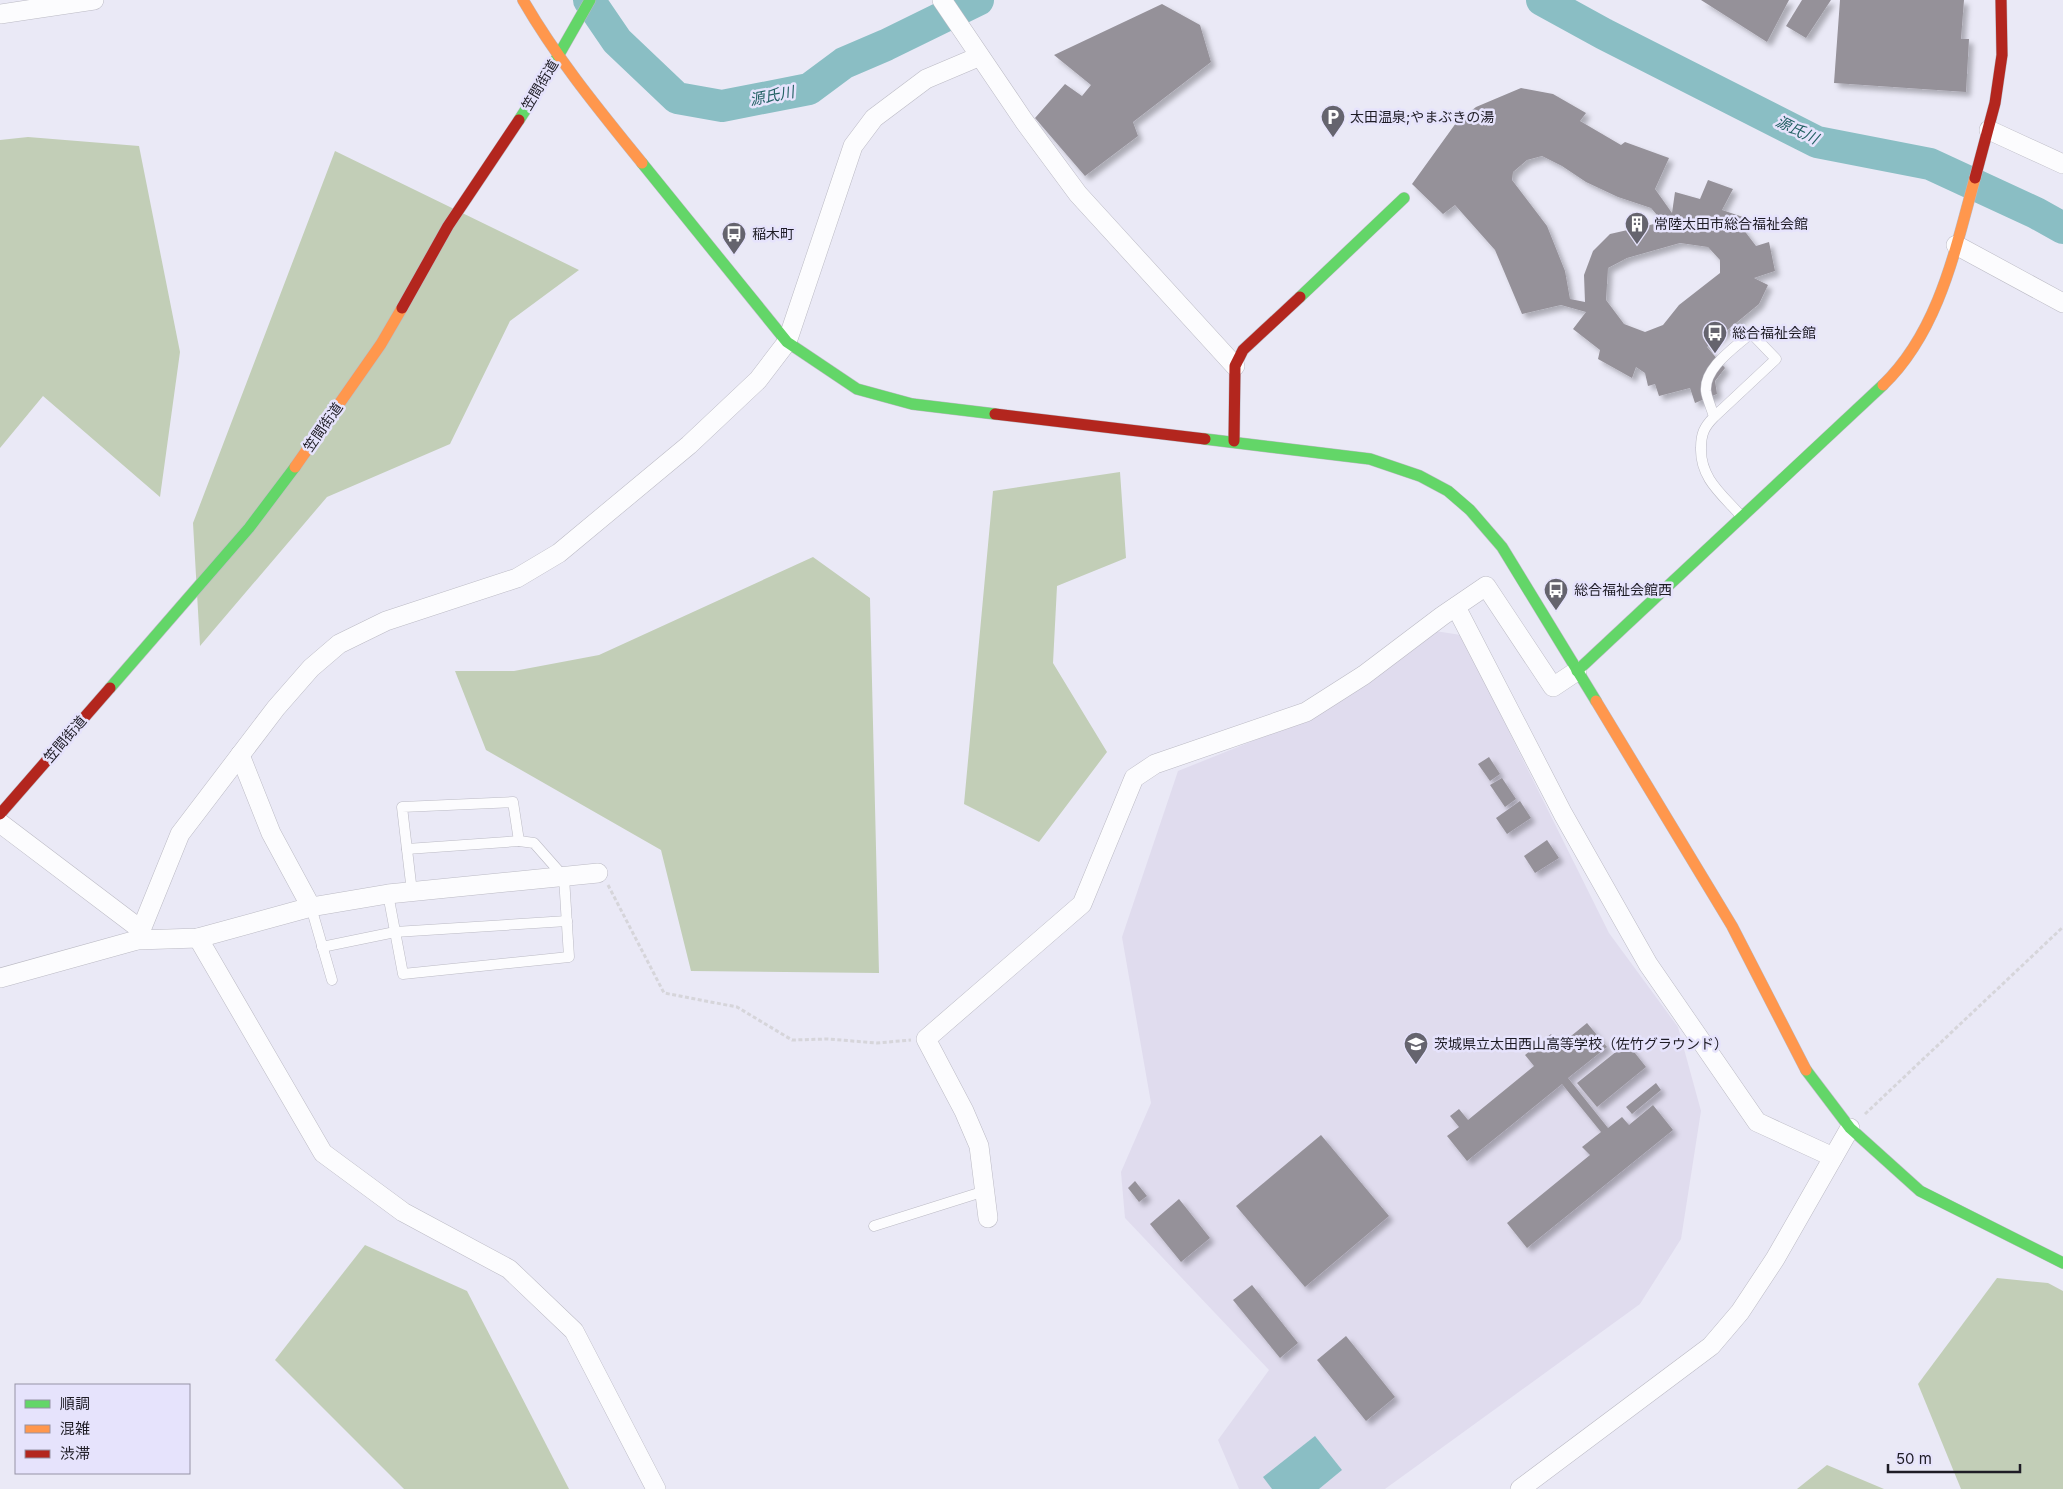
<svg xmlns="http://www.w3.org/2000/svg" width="2063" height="1489" font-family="Inter,'Noto Sans JP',sans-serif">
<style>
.education{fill:#e0dcee}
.forest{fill:#c2ceb7}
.water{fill:#8abec4}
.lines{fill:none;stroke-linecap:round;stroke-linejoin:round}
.river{stroke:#8abec4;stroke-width:32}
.building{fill:#959199;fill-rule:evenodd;filter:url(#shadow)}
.lane-casing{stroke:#bbbac4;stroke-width:11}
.street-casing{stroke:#bbbac4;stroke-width:20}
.fast-casing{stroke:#bbbac4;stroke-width:12}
.slow-casing{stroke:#bbbac4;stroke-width:12}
.jam-casing{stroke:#bbbac4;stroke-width:12}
.path{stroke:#d6d5da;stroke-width:3;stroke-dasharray:4 2.5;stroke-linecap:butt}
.lane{stroke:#fcfcfe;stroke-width:10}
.street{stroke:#fcfcfe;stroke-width:19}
.fast{stroke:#63d668;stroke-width:11}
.slow{stroke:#ff974d;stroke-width:11}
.jam{stroke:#b3261e;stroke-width:11}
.labels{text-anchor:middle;stroke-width:5;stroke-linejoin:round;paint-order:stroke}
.street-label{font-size:14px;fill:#1e1c25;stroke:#e6e3fc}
.poi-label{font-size:14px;fill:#1e1c25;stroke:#e6e3fc;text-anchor:start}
.water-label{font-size:15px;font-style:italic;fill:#236164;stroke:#e6e3fc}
</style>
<defs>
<filter id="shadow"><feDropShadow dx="4.5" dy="4.5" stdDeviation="2.5" flood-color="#0004"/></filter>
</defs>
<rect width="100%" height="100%" fill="#eae9f6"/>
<polygon class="education" points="1435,631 1461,635 1609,933 1678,1027 1701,1111 1681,1239 1640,1304 1385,1489 1239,1489 1218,1440 1269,1370 1125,1218 1121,1172 1151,1103 1122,937 1178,771 1320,714 1384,671"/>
<g class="forest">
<polygon points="28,137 139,146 180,352 160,497 43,396 0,448 0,140"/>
<polygon points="335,151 579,270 510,321 450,444 327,497 200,646 193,523"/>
<polygon points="1120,472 1126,558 1057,586 1053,663 1107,752 1039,842 964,804 993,491"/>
<polygon points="813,557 870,598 879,973 691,971 661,850 486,750 455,671 514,671 599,655"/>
<polygon points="365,1245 467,1291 569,1489 404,1489 275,1360"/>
<polygon points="1997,1278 2048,1283 2063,1291 2063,1489 1961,1489 1918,1384"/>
<polygon points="1827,1465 1884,1489 1797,1489"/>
</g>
<polygon class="water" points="1315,1436 1342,1470 1319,1489 1272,1489 1263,1477"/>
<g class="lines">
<g class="river">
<polyline points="589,0 617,41 677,98 722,106 809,89 844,63 886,45 978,0"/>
<polyline points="1542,0 1604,34 1817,142 1930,164 2036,213 2063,228"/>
</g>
</g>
<g class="building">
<polygon points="1701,0 1789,0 1767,42"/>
<polygon points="1802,0 1831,0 1806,38 1786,26"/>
<polygon points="1840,0 1964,0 1961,39 1969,39 1966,92 1834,83"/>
<polygon points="1162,4 1200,25 1211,62 1133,122 1138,136 1085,176 1035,118 1065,84 1082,96 1091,85 1054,55"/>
<path d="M1521,88L1553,94L1586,113L1580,121L1621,145L1625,142L1669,158L1655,189L1672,213L1675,192L1700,199L1708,180L1733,189L1722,210L1743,217L1740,225L1756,246L1769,242L1775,271L1754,278L1768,285L1759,304L1707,347L1725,368L1715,381L1717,394L1695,403L1690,388L1659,396L1655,384L1648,386L1645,373L1636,367L1632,378L1598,359L1600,350L1573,329L1586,312L1561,305L1522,314L1495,250L1455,205L1443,214L1412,184L1456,123L1476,107ZM1542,156L1562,166L1586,182L1618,197L1651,208L1663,222L1610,234L1593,251L1584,275L1585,302L1570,299L1565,271L1547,226L1512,180L1513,172L1527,160ZM1680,243L1708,247L1720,260V273L1679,305L1663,325L1645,332L1624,324L1606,300L1608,268L1627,258Z"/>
<polygon points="1489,757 1500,774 1490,781 1478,764"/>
<polygon points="1502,778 1516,799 1505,807 1490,785"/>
<polygon points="1520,801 1531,818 1507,834 1496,818"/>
<polygon points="1547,840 1559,858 1535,873 1524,856"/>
<polygon points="1587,1023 1607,1047 1568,1078 1608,1128 1622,1117 1629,1125 1653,1105 1673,1130 1527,1248 1507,1223 1590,1155 1582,1147 1601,1132 1562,1084 1467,1161 1447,1136 1459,1127 1450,1116 1459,1109 1468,1120 1534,1066 1525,1055 1551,1034 1560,1045"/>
<polygon points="1627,1043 1646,1067 1597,1107 1577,1083"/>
<polygon points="1656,1083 1661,1090 1632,1114 1626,1107"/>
<polygon points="1321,1135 1389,1216 1305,1287 1236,1206"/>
<polygon points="1135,1181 1147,1196 1139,1202 1128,1188"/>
<polygon points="1179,1199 1210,1238 1181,1262 1150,1224"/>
<polygon points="1252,1285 1298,1343 1280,1358 1233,1300"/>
<polygon points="1346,1336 1395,1397 1366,1421 1317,1360"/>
</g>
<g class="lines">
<defs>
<g id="lane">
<path d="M1714,417C1712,409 1707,399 1706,391C1704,367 1736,347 1751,333L1776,359L1714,417C1704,427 1701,434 1701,448C1700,479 1723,495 1742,517"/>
<polyline points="407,849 519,841"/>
<polyline points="388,894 403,974 569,957 564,877 534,843 519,841 513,802 402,807 412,892"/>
<polyline points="311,907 332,980"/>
<polyline points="322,947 395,932 567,921"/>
<polyline points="874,1226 985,1191"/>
</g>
<g id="street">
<polyline points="942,0 1024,121 1078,194 1235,366"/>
<polyline points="0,14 94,0"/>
<polyline points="1989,130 2063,164"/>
<polyline points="1956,245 2063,303"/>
<polyline points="1456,607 1563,814 1648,964 1757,1122 1833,1157"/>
<polyline points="240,755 271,833 311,907"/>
<polyline points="0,823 140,929"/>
<polyline points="198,938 323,1153 403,1212 509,1269 574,1331 656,1489"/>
<polyline points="137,940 180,834 276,708 311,668 339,644 386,621 517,578 559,553 689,445 758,380 787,342 853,146 874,118 926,79 978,57"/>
<polyline points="0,978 137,940 198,938 311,907 388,894 598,873"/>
<polyline points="988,1218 979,1146 964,1111 926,1039 1082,904 1134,778 1155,764 1306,712 1364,675 1442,616 1486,586 1553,687 1577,671"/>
<polyline points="1520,1489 1711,1346 1740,1312 1775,1259 1850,1128"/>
</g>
<g id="fast">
<polyline points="519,120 541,86 590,0"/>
<polyline points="642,163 787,342 857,389 912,404 995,414"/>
<polyline points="1300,297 1404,198"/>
<polyline points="1205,439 1370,459 1420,476 1448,491 1470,510 1502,547 1596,701"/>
<polyline points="1577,671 1883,385"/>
<polyline points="110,688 249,528 295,467"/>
<polyline points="1806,1070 1850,1128 1920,1191 2063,1263"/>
</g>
<g id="slow">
<path d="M523,0C557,59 600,111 642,163"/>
<path d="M1883,385C1939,331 1955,250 1975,178"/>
<polyline points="295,467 381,344 402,308"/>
<polyline points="1596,701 1732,926 1806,1070"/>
</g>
<g id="jam">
<polyline points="1975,178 1995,103 2002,55 2001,0"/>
<polyline points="402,308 448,226 519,120"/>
<polyline points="995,414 1205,439"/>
<polyline points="1234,441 1235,366 1243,350 1300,297"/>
<polyline points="0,814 110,688"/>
</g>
</defs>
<use href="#lane" class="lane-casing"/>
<use href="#street" class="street-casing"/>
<use href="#fast" class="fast-casing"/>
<use href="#slow" class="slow-casing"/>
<use href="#jam" class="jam-casing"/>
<g class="path">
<polyline points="608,885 664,993 737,1007 792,1040 828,1039 877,1043 911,1040"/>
<polyline points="1865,1114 2063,927"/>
</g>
<use href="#lane" class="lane"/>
<use href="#street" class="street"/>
<use href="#fast" class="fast"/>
<use href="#slow" class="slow"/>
<use href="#jam" class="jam"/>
</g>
<defs>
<symbol id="parking-pin" viewBox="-11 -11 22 30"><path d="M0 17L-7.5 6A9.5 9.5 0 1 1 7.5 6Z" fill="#65646e" stroke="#e6e3fc"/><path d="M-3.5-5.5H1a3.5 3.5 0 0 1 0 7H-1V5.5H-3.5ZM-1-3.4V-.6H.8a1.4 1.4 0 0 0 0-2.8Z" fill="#fff"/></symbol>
<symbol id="building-pin" viewBox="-11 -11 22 30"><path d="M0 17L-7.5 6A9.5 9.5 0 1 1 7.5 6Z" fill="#65646e" stroke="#e6e3fc"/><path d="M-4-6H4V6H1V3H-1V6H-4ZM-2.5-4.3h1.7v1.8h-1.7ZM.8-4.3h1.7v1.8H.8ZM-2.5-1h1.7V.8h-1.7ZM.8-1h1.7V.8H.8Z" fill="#fff"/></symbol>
<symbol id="bus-pin" viewBox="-11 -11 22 30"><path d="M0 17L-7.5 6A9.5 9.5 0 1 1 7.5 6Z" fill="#65646e" stroke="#e6e3fc"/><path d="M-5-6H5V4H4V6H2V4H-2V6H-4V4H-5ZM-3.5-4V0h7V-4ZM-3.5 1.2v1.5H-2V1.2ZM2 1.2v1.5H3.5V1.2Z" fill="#fff"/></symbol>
<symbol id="school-pin" viewBox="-11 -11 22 30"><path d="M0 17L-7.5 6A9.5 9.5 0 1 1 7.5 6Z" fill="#65646e" stroke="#e6e3fc"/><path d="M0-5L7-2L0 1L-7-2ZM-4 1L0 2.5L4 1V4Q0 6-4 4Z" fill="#fff"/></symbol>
</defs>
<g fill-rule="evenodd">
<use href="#parking-pin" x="1319" y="103" width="28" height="38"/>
<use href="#building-pin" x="1623" y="210" width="28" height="38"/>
<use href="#bus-pin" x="720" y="220" width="28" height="38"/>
<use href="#bus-pin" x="1701" y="319" width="28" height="38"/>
<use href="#bus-pin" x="1542" y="576" width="28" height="38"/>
<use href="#school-pin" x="1402" y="1030" width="28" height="38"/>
</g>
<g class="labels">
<g class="street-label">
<text transform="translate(540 85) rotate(-59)" y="5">笠間街道</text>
<text transform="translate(323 427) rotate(-55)" y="5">笠間街道</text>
<text transform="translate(65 739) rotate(-49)" y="5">笠間街道</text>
</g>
<g class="poi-label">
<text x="1350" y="122">太田温泉;やまぶきの湯</text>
<text x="1654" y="229">常陸太田市総合福祉会館</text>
<text x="752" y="239">稲木町</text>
<text x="1732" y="338">総合福祉会館</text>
<text x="1574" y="595">総合福祉会館西</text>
<text x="1434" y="1049">茨城県立太田西山高等学校（佐竹グラウンド）</text>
</g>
<g class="water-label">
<text transform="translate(772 96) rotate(-11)" y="5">源氏川</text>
<text transform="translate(1797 130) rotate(26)" y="5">源氏川</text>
</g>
</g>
<rect x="15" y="1384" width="175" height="90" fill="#e6e3fc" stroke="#9693a6"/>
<rect x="25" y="1400" width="25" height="8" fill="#63d668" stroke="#9693a6"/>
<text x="60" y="1409" font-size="15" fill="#1e1c25">順調</text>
<rect x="25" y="1425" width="25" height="8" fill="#ff974d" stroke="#9693a6"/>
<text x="60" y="1434" font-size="15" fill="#1e1c25">混雑</text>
<rect x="25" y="1450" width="25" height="8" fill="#b3261e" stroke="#9693a6"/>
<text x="60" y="1459" font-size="15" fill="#1e1c25">渋滞</text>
<path d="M1888 1464v8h132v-8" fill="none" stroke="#1e1c25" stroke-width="2.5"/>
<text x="1896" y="1464" font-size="15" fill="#1e1c25" stroke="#e6e3fc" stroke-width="4" paint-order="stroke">50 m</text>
</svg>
